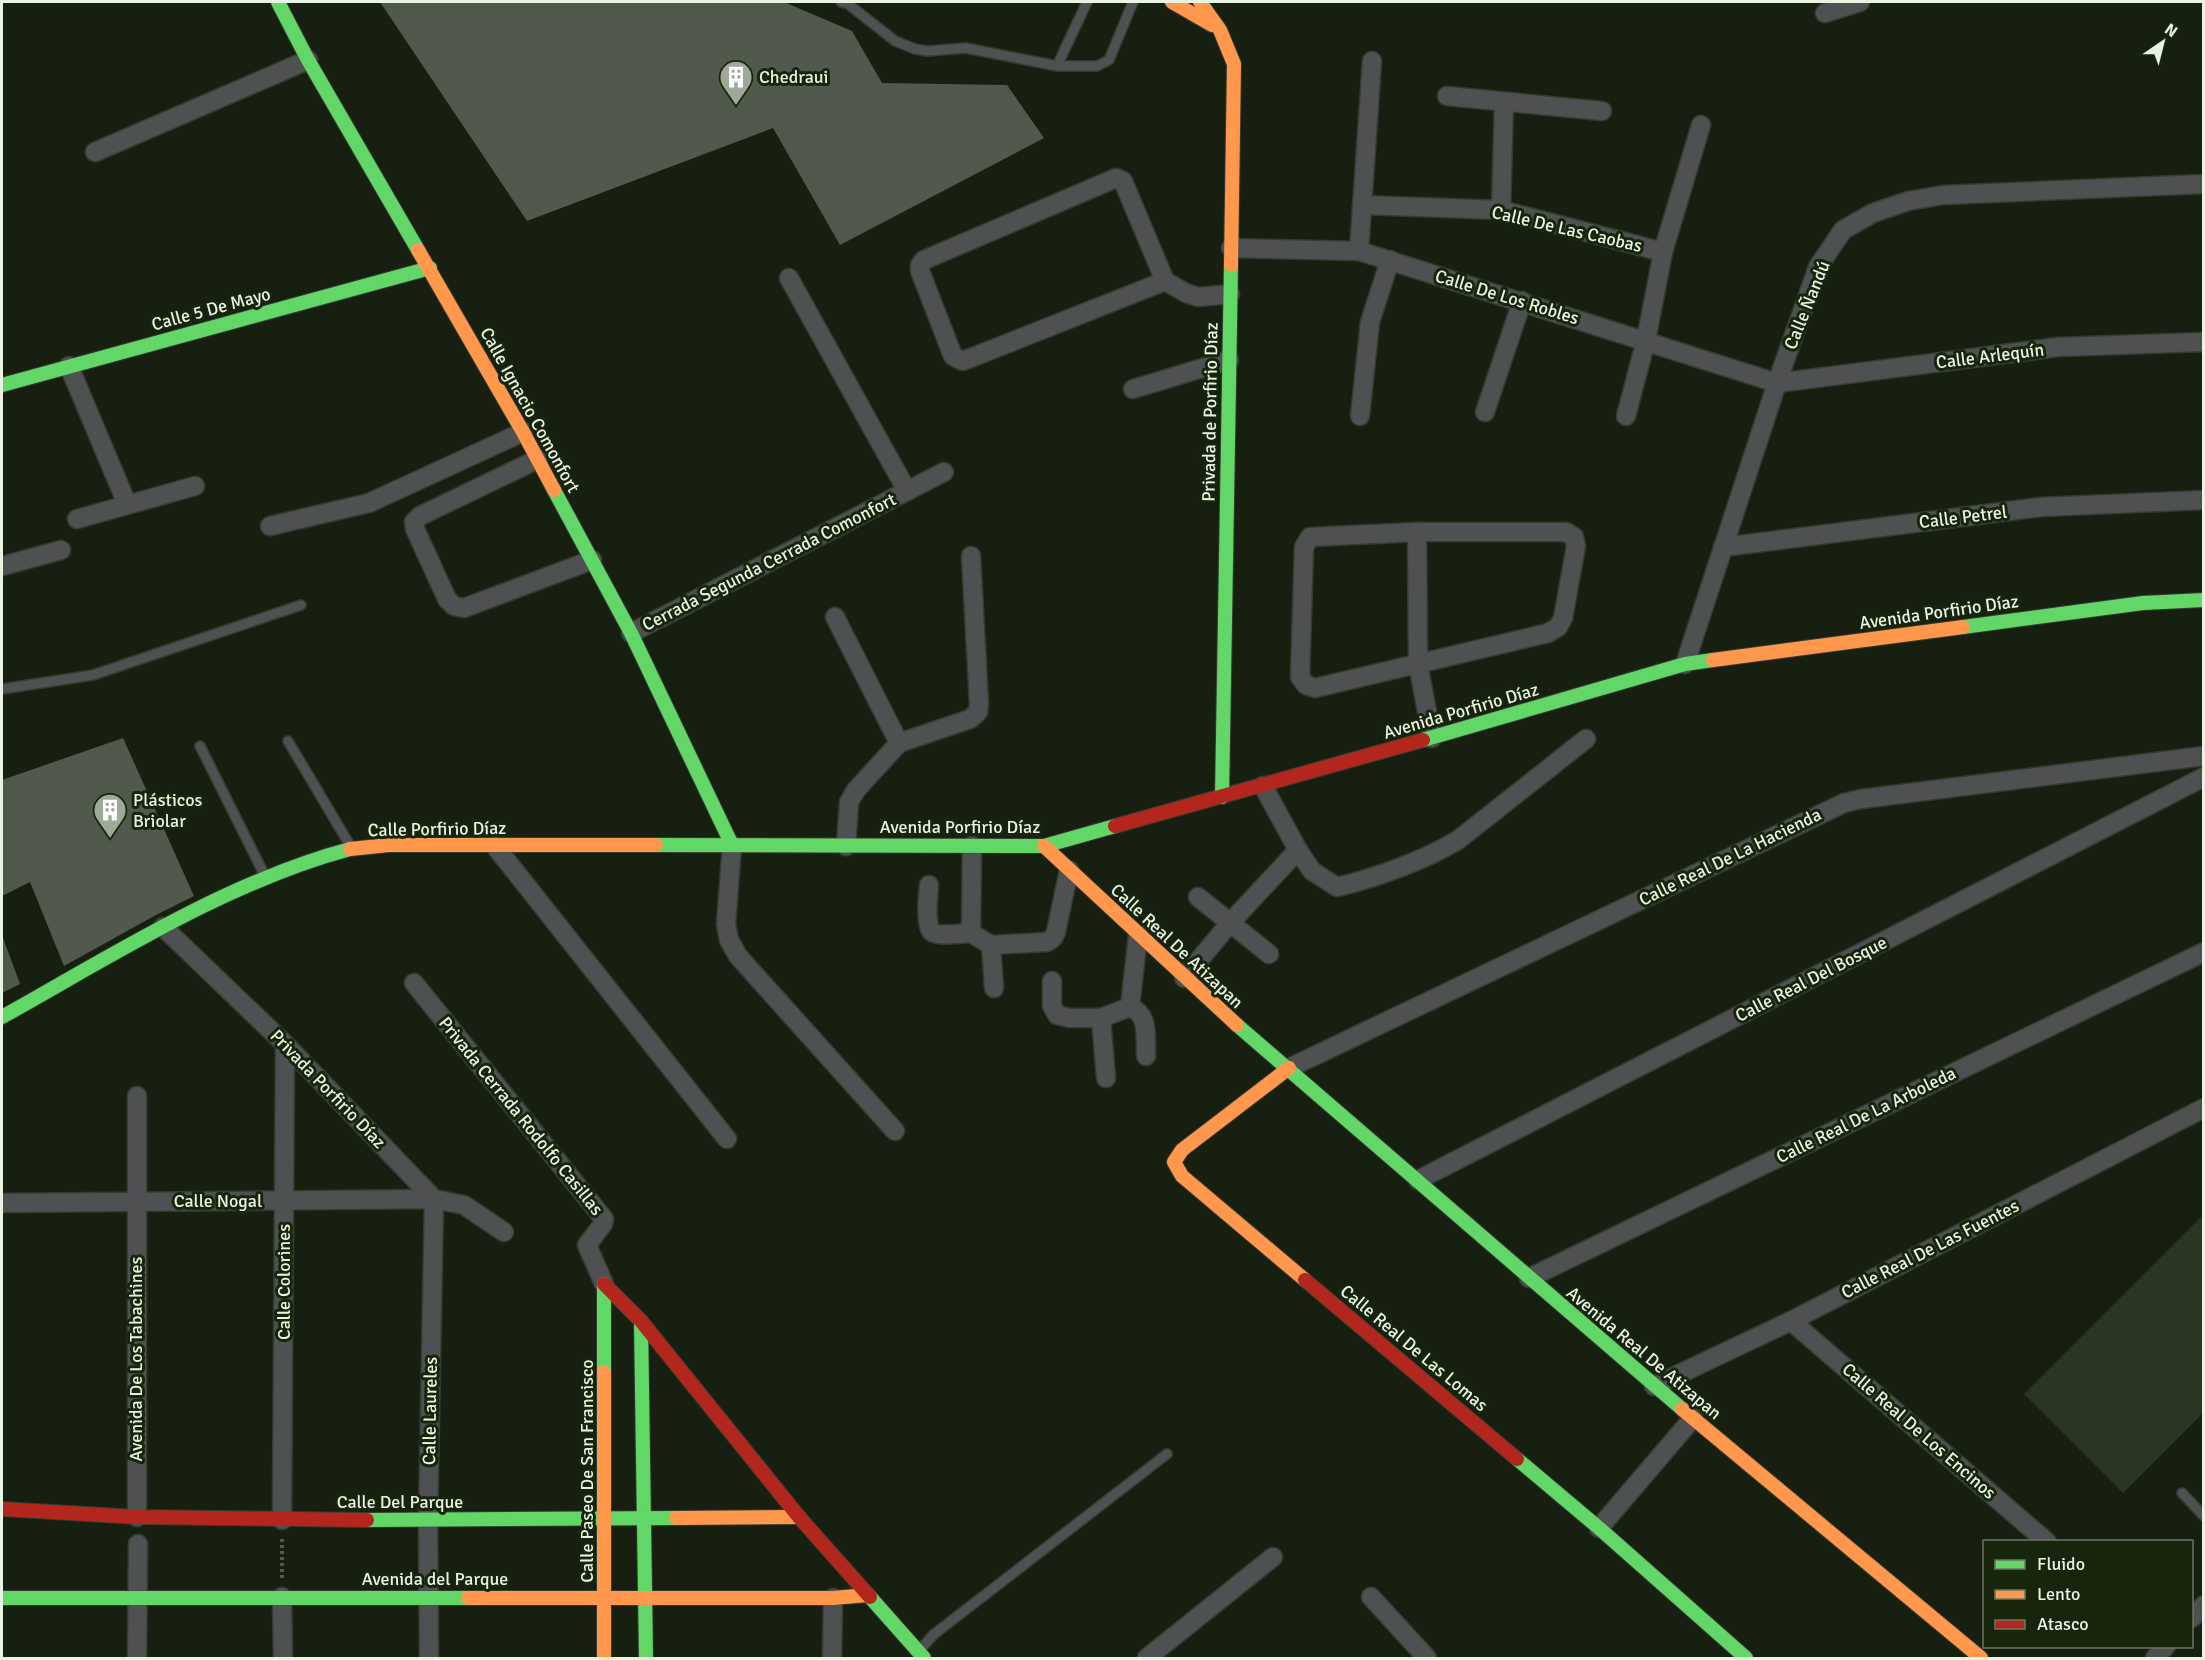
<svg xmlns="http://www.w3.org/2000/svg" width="2205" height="1660" font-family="Signika,sans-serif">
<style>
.green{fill:#2a3522}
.building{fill:#51584c}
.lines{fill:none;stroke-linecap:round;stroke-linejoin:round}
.lane-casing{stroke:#343c2f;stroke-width:12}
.street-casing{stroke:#343c2f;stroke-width:21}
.fast-casing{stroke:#343c2f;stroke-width:16}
.slow-casing{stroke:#343c2f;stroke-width:16}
.jam-casing{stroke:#343c2f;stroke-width:16}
.path{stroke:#545754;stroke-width:4;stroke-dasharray:3 3;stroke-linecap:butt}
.lane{stroke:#4f5052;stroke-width:9}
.street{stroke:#4f5052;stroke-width:18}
.fast{stroke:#63d668;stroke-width:14}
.slow{stroke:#ff974d;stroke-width:14}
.jam{stroke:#b3261e;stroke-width:14}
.labels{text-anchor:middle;stroke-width:6;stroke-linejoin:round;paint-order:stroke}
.poi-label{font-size:18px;fill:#e8f3e2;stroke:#16250b;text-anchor:start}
.street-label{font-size:18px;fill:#e8f3e2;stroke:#16250b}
</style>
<rect width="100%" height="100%" fill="#171f11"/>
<polygon class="green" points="2203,1215 2203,1413 2123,1493 2024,1394"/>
<g class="building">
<polygon points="380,2 784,2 852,31 882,83 1007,85 1044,138 840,245 773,128 527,221"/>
<polygon points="123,738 194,896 156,915 64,966 30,882 2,896 2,780"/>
<polygon points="3,938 20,984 2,993 2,939"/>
</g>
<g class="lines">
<defs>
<g id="lane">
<polyline points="841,2 848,4 895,41 915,49 927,51 966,48 1057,66 1097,66 1109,60 1133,2"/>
<polyline points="1057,66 1087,2"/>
<polyline points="2,689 93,675 301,605"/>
<polyline points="288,741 351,847"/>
<polyline points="200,746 266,878"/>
<polyline points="2182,1493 2204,1516"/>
<polyline points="920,1650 933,1635 1167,1454"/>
</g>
<g id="street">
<polyline points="1825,13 1860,2"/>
<polyline points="1447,96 1602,111"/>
<polyline points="95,152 308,60"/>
<polyline points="1362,205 1501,210 1663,252"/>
<polyline points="1501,210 1504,102"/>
<polyline points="1231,248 1359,251 1777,383 2058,347 2204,342"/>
<polyline points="1359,251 1372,61"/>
<polyline points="789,278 907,491"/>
<polyline points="1165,281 963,361 953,356 920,271 920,265 924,260 1116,178 1123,181 1165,281 1186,293 1198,297 1230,294"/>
<polyline points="69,366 127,504"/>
<polyline points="1133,389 1229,360"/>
<polyline points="1485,412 1522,301"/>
<polyline points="1360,416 1370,322 1390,260"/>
<polyline points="1626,416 1646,340 1663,252 1701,125"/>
<polyline points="538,459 420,516 414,522 415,529 447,599 454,606 464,608 592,560"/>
<polyline points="77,519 195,486"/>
<polyline points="270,526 369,503 523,432"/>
<polygon points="1417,532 1566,532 1574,537 1576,546 1563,618 1558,627 1548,633 1315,688 1306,685 1300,677 1304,547 1310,537"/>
<polyline points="1417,532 1418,664 1432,738"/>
<polyline points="1723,547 2041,507 2204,500"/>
<polyline points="2,566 61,550"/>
<polyline points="835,617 899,743 856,790 849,802 846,846"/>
<polyline points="631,633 944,472"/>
<polyline points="1685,664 1777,383 1818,267 1843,230 1873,213 1908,201 1943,195 2204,184"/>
<polyline points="899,743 970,719 978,712 979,704 971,556"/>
<path d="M1263,786L1298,850L1312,871L1337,887C1376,878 1425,860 1458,840L1586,739"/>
<polyline points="732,845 726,924 729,940 738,956 895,1131"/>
<polyline points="495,846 727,1139"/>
<polyline points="972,846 971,933 991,945 1047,942 1053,938 1056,932 1069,870"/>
<path d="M929,885C928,895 925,927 932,932C939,937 963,933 971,933"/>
<polyline points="1198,897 1269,954"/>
<polyline points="163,927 285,1044 434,1199 464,1205 504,1232"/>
<path d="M1138,935L1130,1007C1150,1015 1145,1037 1146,1056"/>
<polyline points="991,945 994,988"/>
<polyline points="1184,978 1230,923 1298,850"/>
<polyline points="1052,981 1052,1006 1057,1015 1070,1018 1101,1018"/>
<polyline points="414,983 604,1219 603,1224 587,1245 604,1284"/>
<polyline points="1289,1068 1844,803 1861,799 2204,756"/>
<polyline points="1106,1078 1101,1018 1130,1007"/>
<polyline points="137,1096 137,1517"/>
<polyline points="1418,1180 2204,777"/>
<polyline points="2,1203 434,1199 428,1521 429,1658"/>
<polyline points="1529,1278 2204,952"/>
<polyline points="1791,1321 2047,1542"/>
<polyline points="1654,1386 1791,1321 2204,1108"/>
<polyline points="282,1520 285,1044"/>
<polyline points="1599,1528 1693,1418"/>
<polyline points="282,1597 283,1658"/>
<polyline points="1371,1597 1427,1658"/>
<polyline points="2192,1618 2204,1605"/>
<polyline points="137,1658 138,1544"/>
<polyline points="832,1658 833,1598"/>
<polyline points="1147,1658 1273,1557"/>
<polyline points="2155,1658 2166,1646"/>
</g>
<g id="fast">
<polyline points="278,2 308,60 418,250"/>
<polyline points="2,385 430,268"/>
<polyline points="554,490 631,633 732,845"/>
<polyline points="1963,627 2143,603 2204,600"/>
<polyline points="1423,740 1685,664 1713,660"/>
<polyline points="1222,797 1231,265"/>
<polyline points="656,845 1044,846 1115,826"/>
<path d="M2,1017C113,955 227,882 350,849"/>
<polyline points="1237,1025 1682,1409"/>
<polyline points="604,1284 604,1372"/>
<polyline points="641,1321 646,1658"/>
<polyline points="1517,1459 1599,1528 1746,1658"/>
<polyline points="367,1520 676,1518"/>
<polyline points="870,1597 924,1658"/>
<polyline points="2,1598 468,1598"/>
</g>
<g id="slow">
<polyline points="1172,2 1212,25"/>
<polyline points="1200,2 1220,30 1234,64 1231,265"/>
<polyline points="418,250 523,432 554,490"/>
<polyline points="1713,660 1963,627"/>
<polyline points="1044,846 1237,1025"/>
<polyline points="350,849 389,845 656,845"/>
<polyline points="1289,1068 1182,1150 1174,1162 1182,1176 1305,1280"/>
<polyline points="604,1372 604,1658"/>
<polyline points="1682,1409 1981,1658"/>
<polyline points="676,1518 799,1517"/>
<polyline points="468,1598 833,1598 868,1595"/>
</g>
<g id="jam">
<polyline points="1115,826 1423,740"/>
<polyline points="1305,1280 1517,1459"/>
<polyline points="604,1284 641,1321 799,1517 870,1597"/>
<polyline points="2,1509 137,1517 367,1520"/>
</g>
</defs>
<use href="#lane" class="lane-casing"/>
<use href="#street" class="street-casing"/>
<use href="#fast" class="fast-casing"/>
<use href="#slow" class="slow-casing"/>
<use href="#jam" class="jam-casing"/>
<polyline class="path" points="282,1539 282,1579"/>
<use href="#lane" class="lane"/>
<use href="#street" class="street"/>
<use href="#fast" class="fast"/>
<use href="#slow" class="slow"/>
<use href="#jam" class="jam"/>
</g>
<defs>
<symbol id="building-pin" viewBox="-11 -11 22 30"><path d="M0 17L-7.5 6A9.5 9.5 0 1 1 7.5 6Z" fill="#9fa999" stroke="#16250b"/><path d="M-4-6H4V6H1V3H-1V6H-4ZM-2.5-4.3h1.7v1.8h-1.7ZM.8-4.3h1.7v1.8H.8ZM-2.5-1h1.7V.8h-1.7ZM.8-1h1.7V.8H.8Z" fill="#fff"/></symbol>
</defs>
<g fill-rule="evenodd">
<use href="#building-pin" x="717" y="58" width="38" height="52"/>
<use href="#building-pin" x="91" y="791" width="38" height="52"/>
</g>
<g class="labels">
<g class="poi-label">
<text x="759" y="83">Chedraui</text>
<text x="133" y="806">Plásticos<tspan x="133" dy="21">Briolar</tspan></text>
</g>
<g class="street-label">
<text transform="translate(1567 229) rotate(13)" y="6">Calle De Las Caobas</text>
<text transform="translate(1507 297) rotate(17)" y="6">Calle De Los Robles</text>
<text transform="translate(1807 305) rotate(-68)" y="6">Calle Ñandú</text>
<text transform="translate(211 309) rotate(-15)" y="6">Calle 5 De Mayo</text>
<text transform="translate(1990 356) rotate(-7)" y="6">Calle Arlequín</text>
<text transform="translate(530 410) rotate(61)" y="6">Calle Ignacio Comonfort</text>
<text transform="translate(1210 412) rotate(-89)" y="6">Privada de Porfirio Díaz</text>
<text transform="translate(1963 517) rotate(-7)" y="6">Calle Petrel</text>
<text transform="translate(769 562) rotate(-27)" y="6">Cerrada Segunda Cerrada Comonfort</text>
<text transform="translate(1939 612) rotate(-8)" y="6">Avenida Porfirio Díaz</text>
<text transform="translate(1461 711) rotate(-16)" y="6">Avenida Porfirio Díaz</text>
<text x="960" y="833">Avenida Porfirio Díaz</text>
<text transform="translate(437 829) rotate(-1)" y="6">Calle Porfirio Díaz</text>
<text transform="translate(1730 857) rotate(-26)" y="6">Calle Real De La Hacienda</text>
<text transform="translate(1177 946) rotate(43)" y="6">Calle Real De Atizapan</text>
<text transform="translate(1811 979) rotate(-27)" y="6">Calle Real Del Bosque</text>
<text transform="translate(328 1089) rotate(46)" y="6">Privada Porfirio Díaz</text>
<text transform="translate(1866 1115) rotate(-26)" y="6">Calle Real De La Arboleda</text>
<text transform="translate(521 1116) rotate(51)" y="6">Privada Cerrada Rodolfo Casillas</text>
<text x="218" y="1207">Calle Nogal</text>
<text transform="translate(1930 1249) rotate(-27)" y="6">Calle Real De Las Fuentes</text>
<text transform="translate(284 1282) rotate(-90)" y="6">Calle Colorines</text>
<text transform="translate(1414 1348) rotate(40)" y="6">Calle Real De Las Lomas</text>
<text transform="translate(1644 1353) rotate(40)" y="6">Avenida Real De Atizapan</text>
<text transform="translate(136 1359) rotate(-90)" y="6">Avenida De Los Tabachines</text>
<text transform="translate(430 1411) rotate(-89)" y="6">Calle Laureles</text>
<text transform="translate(1919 1431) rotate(41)" y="6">Calle Real De Los Encinos</text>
<text transform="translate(587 1471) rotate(-90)" y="6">Calle Paseo De San Francisco</text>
<text x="400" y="1508">Calle Del Parque</text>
<text x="435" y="1585">Avenida del Parque</text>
</g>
</g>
<rect width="2205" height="1660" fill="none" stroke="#e8f3e2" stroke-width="6"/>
<rect x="1983" y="1540" width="210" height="108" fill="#16250b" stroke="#6a7761" stroke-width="1.5"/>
<rect x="1995" y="1560" width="30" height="9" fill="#63d668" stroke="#6a7761" stroke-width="1.5"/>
<text x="2037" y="1570" font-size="18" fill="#e8f3e2">Fluido</text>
<rect x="1995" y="1590" width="30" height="9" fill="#ff974d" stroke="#6a7761" stroke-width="1.5"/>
<text x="2037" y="1600" font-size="18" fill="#e8f3e2">Lento</text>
<rect x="1995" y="1620" width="30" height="9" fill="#b3261e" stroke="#6a7761" stroke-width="1.5"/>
<text x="2037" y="1630" font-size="18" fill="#e8f3e2">Atasco</text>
<g transform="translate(2163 42) rotate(35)" stroke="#16250b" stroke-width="4.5" paint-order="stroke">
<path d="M0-4.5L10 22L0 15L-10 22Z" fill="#e8f3e2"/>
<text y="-9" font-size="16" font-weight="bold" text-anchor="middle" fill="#e8f3e2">N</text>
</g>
</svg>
